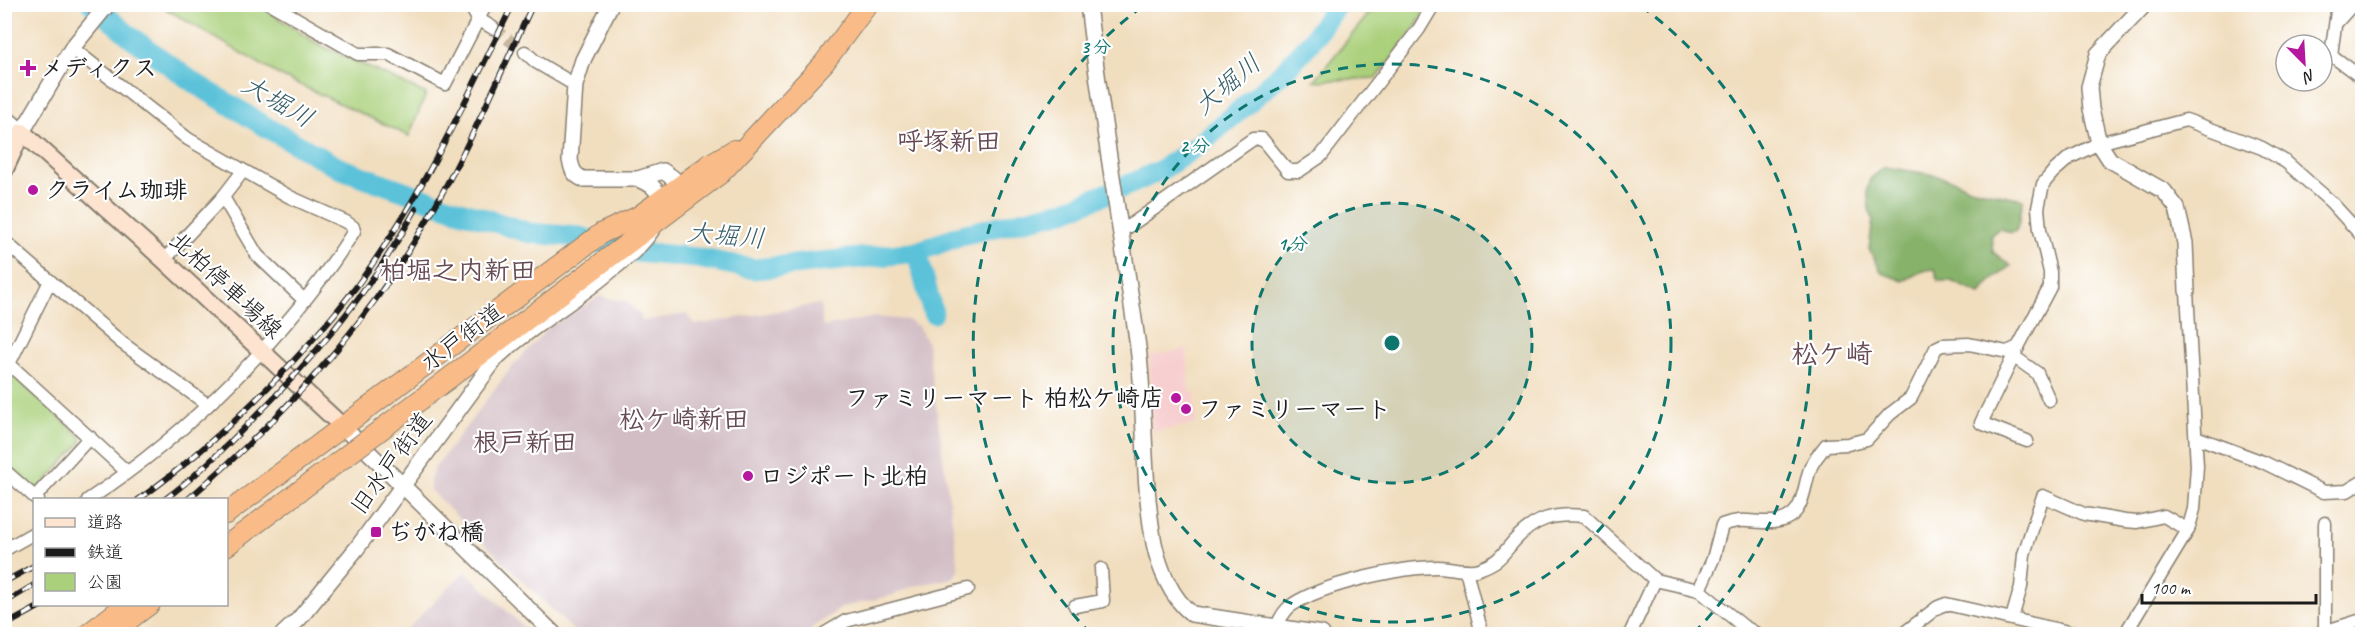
<svg xmlns="http://www.w3.org/2000/svg" width="2367" height="639" font-family="Caveat,'Klee One',sans-serif">
<style>
.built{fill:#f7cfd0}
.industrial{fill:#d2bdc5}
.green{fill:#aad07b;stroke:#63764c;stroke-width:1.5}
.forest{fill:#87b26b;stroke:#526744;stroke-width:1.5}
.lines{fill:none;stroke-linecap:round;stroke-linejoin:round}
.river{stroke:#5cc2d9;stroke-width:21}
.minor-tunnel{stroke:#c6b79e;stroke-width:12;stroke-dasharray:12 6;stroke-linecap:butt}
.minor-casing{stroke:#867d6e;stroke-width:15}
.tertiary-casing{stroke:#867d6e;stroke-width:18}
.secondary-casing{stroke:#867d6e;stroke-width:20}
.trunk-casing{stroke:#867d6e;stroke-width:22}
.minor{stroke:#fff;stroke-width:12}
.tertiary{stroke:#fff;stroke-width:15}
.secondary{stroke:#fde4d0;stroke-width:16}
.trunk{stroke:#f9bc89;stroke-width:20}
.rail-casing{stroke:#1c1c1c;stroke-width:6}
.rail{stroke:#fff;stroke-width:4;stroke-dasharray:11;stroke-linecap:butt}
.trunk-bridge-casing{stroke:#867d6e;stroke-width:22;stroke-linecap:butt}
.trunk-bridge{stroke:#f9bc89;stroke-width:20}
.ring{fill:none;stroke:#0f766e;stroke-width:3;stroke-dasharray:10 8}
.poi-dot{fill:#b5179e;stroke:#fff;stroke-width:2}
.labels{text-anchor:middle;stroke-width:4.5;stroke-linejoin:round;paint-order:stroke}
.poi-label{font-size:24px;font-weight:bold;fill:#1c1c1c;stroke:#fff;text-anchor:start}
.street-label{font-size:24px;fill:#1c1c1c;stroke:#fff}
.water-label{font-size:26px;font-style:italic;fill:#365e68;stroke:#fff}
.neighbourhood-label{font-size:26px;font-weight:bold;fill:#664a54;stroke:#fff}
.quarter-label{font-size:27px;font-weight:bold;fill:#664a54;stroke:#fff}
.centre{fill:#0f766e;stroke:#fff;stroke-width:3}
.ring-label{font-size:18px;text-anchor:middle;font-weight:bold;fill:#0f766e;stroke:#fff;stroke-width:4.5;stroke-linejoin:round;paint-order:stroke}
</style>
<rect width="100%" height="100%" fill="#fff"/>
<filter id="ink" filterUnits="userSpaceOnUse"><feTurbulence type="fractalNoise" baseFrequency=".0167" numOctaves="2"/><feDisplacementMap in="SourceGraphic" scale="12" xChannelSelector="R" yChannelSelector="G"/><feConvolveMatrix kernelMatrix="1 2 1 2 8 2 1 2 1" color-interpolation-filters="sRGB"/></filter>
<filter id="wash" filterUnits="userSpaceOnUse"><feTurbulence type="fractalNoise" baseFrequency=".008" numOctaves="4" result="noise"/><feDisplacementMap in="SourceGraphic" scale="24" xChannelSelector="R" yChannelSelector="G"/><feGaussianBlur stdDeviation="1.35" result="paint"/><feColorMatrix in="noise" values="0 0 0 0 0 0 0 0 0 0 0 0 0 0 0 0 0 1.4 0 .05"/><feComposite in="paint" operator="in"/></filter>
<g filter="url(#wash)">
<rect width="100%" height="100%" fill="#f1debf"/>
<polygon class="built" points="1187,349 1189,392 1195,392 1196,424 1152,432 1150,356"/>
<g class="industrial">
<polygon points="600,296 627,302 641,316 642,321 686,314 695,325 820,304 823,327 875,317 908,320 918,326 927,342 959,570 953,578 914,586 893,595 843,607 816,625 806,634 577,634 430,490 430,480 434,469 511,368 548,328"/>
<polygon points="465,571 531,634 402,634"/>
</g>
<g class="green">
<polygon points="159,5 258,5 318,44 426,94 409,136 279,75"/>
<polygon points="1376,5 1429,5 1416,26 1377,78 1314,81"/>
<polygon points="14,376 81,437 81,443 39,488 34,488 5,461 4,388 9,377"/>
</g>
<path class="forest" d="M1885,167L1930,174L1956,181L1969,188L2023,199C2023,205 2021,208 2020,214C2018,228 2018,239 2000,228L1991,235L1993,252L2011,266L1989,283L1980,294L1951,281H1938L1935,269C1920,270 1916,275 1903,281L1882,273L1869,249L1873,219L1869,209L1867,189L1870,179Z"/>
<g class="lines">
<g class="river">
<polyline points="92,4 131,37 193,82 266,127 339,168 454,209 530,233 580,237 626,251 697,258 754,269 917,252 961,235 1064,211 1133,183 1161,170 1197,146 1233,116 1283,72 1310,43 1337,4"/>
<polyline points="917,252 933,313"/>
</g>
</g>
</g>
<g filter="url(#ink)">
<g class="lines">
<polyline class="minor-tunnel" points="493,28 525,52"/>
<defs>
<g id="minor">
<polyline points="271,4 358,54 388,54 445,84 486,4"/>
<polyline points="469,4 478,19 493,28"/>
<polyline points="2338,4 2331,55 2362,78"/>
<polyline points="2336,23 2353,4"/>
<path d="M72,48L188,139L290,197L346,222L353,227L354,231C288,335 191,432 88,500"/>
<polyline points="525,52 536,62 575,85"/>
<polyline points="223,197 257,255 304,300"/>
<polyline points="1120,229 1128,227 1253,139 1262,139 1288,171 1299,171 1321,156 1419,29 1434,4"/>
<polyline points="4,241 50,281"/>
<polyline points="164,260 223,197 243,171"/>
<polyline points="2018,347 1981,423 2027,441"/>
<polyline points="2013,356 2037,373 2049,400"/>
<polyline points="9,364 127,472"/>
<polyline points="4,374 50,281 122,343 208,405"/>
<polyline points="2196,437 2263,462 2324,492 2347,491 2362,482"/>
<polyline points="4,470 38,500"/>
<polyline points="35,497 90,437"/>
<polyline points="2325,523 2325,634"/>
<polyline points="4,550 34,533"/>
<polyline points="1466,570 1482,634"/>
<path d="M1699,590L1713,559L1722,525C1741,517 1753,523 1773,522C1805,519 1802,492 1810,469C1813,460 1821,452 1826,445L1848,444L1867,439L1890,414L1911,398L1936,348L1942,345L1969,344L2007,352L2018,347L2050,287V272L2040,230L2038,208L2043,184L2053,172L2069,158L2099,143L2186,120L2262,148L2286,162L2331,202L2362,236"/>
<polyline points="1075,606 1103,601 1101,569"/>
<polyline points="2012,618 2021,587 2024,554 2043,496 2084,514 2125,521 2137,522 2164,516 2188,530"/>
<path d="M1276,627C1281,618 1284,610 1292,605C1323,584 1401,567 1438,567C1451,567 1467,573 1479,569C1500,561 1500,557 1514,541C1535,518 1554,513 1584,516L1655,580L1699,590L1743,626L1757,634"/>
<polyline points="824,634 846,621 968,589"/>
<polyline points="1630,634 1655,580"/>
<polyline points="1903,634 1938,607 1946,604 2077,634"/>
<polyline points="2125,634 2188,530 2194,509 2197,466 2187,291"/>
<polyline points="2317,634 2362,620"/>
</g>
<g id="tertiary">
<path d="M611,4L583,60L575,85L570,160C572,170 574,175 583,179H638L663,171L673,178L687,192"/>
<path d="M1088,4C1101,119 1122,233 1138,347C1146,412 1142,479 1154,543C1159,567 1171,598 1192,614L1322,634"/>
<polyline points="2145,4 2098,54 2089,87 2091,109 2099,143 2110,160 2164,191 2177,208 2185,243 2187,291"/>
<polyline points="4,116 22,132 72,48 108,4"/>
<polyline points="638,179 651,185 663,198"/>
<polyline points="342,426 554,634"/>
<path d="M283,634L299,619L357,548L497,357C532,325 575,301 611,270C626,258 640,247 651,231"/>
</g>
<g id="secondary">
<polyline points="22,132 164,260 342,426"/>
<polyline points="4,171 22,132"/>
</g>
<g id="trunk">
<polyline points="628,224 710,164 734,150"/>
<polyline points="448,379 721,173 824,63 868,4"/>
<polyline points="226,514 602,233 637,217"/>
<polyline points="226,546 293,496"/>
<polyline points="88,634 127,604"/>
<polyline points="110,634 150,604"/>
</g>
</defs>
<use href="#minor" class="minor-casing"/>
<use href="#tertiary" class="tertiary-casing"/>
<use href="#secondary" class="secondary-casing"/>
<use href="#trunk" class="trunk-casing"/>
<use href="#minor" class="minor"/>
<use href="#tertiary" class="tertiary"/>
<use href="#secondary" class="secondary"/>
<use href="#trunk" class="trunk"/>
<defs>
<g id="rail">
<path d="M138,500C216,444 298,363 356,287C420,201 465,101 513,4"/>
<path d="M164,500C196,476 225,448 252,420C315,357 373,287 416,209"/>
<path d="M187,500C276,424 356,338 417,237C462,163 496,83 533,4"/>
<polyline points="4,582 34,566"/>
<polyline points="4,603 34,585"/>
<polyline points="4,626 44,604"/>
</g>
</defs>
<use href="#rail" class="rail-casing"/>
<use href="#rail" class="rail"/>
<defs>
<polyline id="trunk-bridge" points="293,496 448,379"/>
</defs>
<use href="#trunk-bridge" class="trunk-bridge-casing"/>
<use href="#trunk-bridge" class="trunk-bridge"/>
</g>
</g>
<circle cx="1392" cy="343" r="140" fill="#0f766e" fill-opacity=".12"/>
<g class="ring">
<circle cx="1392" cy="343" r="140"/>
<circle cx="1392" cy="343" r="279"/>
<path d="M1091 634A419 419 0 0 1 1143 6M1641 6A419 419 0 0 1 1693 634"/>
</g>
<g class="poi-dot">
<path d="M25 59h6v6h6v6h-6v6h-6v-6h-6v-6h6z"/>
<circle cx="33" cy="190" r="6"/>
<circle cx="1176" cy="398" r="6"/>
<circle cx="1186" cy="409" r="6"/>
<circle cx="748" cy="476" r="6"/>
<rect x="370" y="526" width="12" height="12" rx="3"/>
</g>
<g class="labels">
<g class="poi-label">
<text x="40" y="76">メディクス</text>
<text x="45" y="198">クライム珈琲</text>
<text x="1164" y="406" text-anchor="end">ファミリーマート 柏松ケ崎店</text>
<text x="1198" y="417">ファミリーマート</text>
<text x="760" y="484">ロジポート北柏</text>
<text x="388" y="540">ぢがね橋</text>
</g>
<g class="street-label">
<text transform="translate(226 285) rotate(43)" y="8">北柏停車場線</text>
<text transform="translate(462 337) rotate(-37)" y="8">水戸街道</text>
<text transform="translate(391 463) rotate(-54)" y="8">旧水戸街道</text>
</g>
<g class="water-label">
<text transform="translate(1227 84) rotate(-40)" y="9">大堀川</text>
<text transform="translate(278 101) rotate(30)" y="9">大堀川</text>
<text transform="translate(726 235) rotate(5)" y="9">大堀川</text>
</g>
<g class="neighbourhood-label">
<text x="949" y="150">呼塚新田</text>
<text x="458" y="279">柏堀之内新田</text>
<text x="684" y="428">松ケ崎新田</text>
<text x="525" y="451">根戸新田</text>
</g>
<g class="quarter-label">
<text x="1832" y="363">松ケ崎</text>
</g>
</g>
<circle cx="1392" cy="343" r="9" class="centre"/>
<g class="ring-label">
<text x="1096" y="53">3 分</text>
<text x="1195" y="152">2 分</text>
<text x="1293" y="250">1 分</text>
</g>
<rect width="2367" height="639" fill="none" stroke="#fff" stroke-width="24"/>
<rect x="33" y="498" width="195" height="108" fill="#ffffff" stroke="#a4a4a4" stroke-width="1.5"/>
<rect x="45" y="518" width="30" height="9" fill="#fde4d0" stroke="#a4a4a4" stroke-width="1.5"/>
<text x="87" y="528" font-size="18" fill="#1c1c1c">道路</text>
<rect x="45" y="548" width="30" height="9" fill="#1c1c1c" stroke="#a4a4a4" stroke-width="1.5"/>
<text x="87" y="558" font-size="18" fill="#1c1c1c">鉄道</text>
<rect x="45" y="573" width="30" height="18" fill="#aad07b" stroke="#a4a4a4" stroke-width="1.5"/>
<text x="87" y="588" font-size="18" fill="#1c1c1c">公園</text>
<g transform="translate(2304 63) rotate(156)"><circle r="28" fill="#ffffff" stroke="#a4a4a4" stroke-width="1.5"/>
<path d="M0-4.5L10 22L0 15L-10 22Z" fill="#b5179e"/>
<text y="-9" font-size="16" font-weight="bold" text-anchor="middle" fill="#1c1c1c">N</text>
</g>
<path d="M2142 594v9h174v-9" fill="none" stroke="#1c1c1c" stroke-width="3"/>
<text x="2151" y="594" font-size="18" fill="#1c1c1c" stroke="#ffffff" stroke-width="4.5" paint-order="stroke">100 m</text>
</svg>
